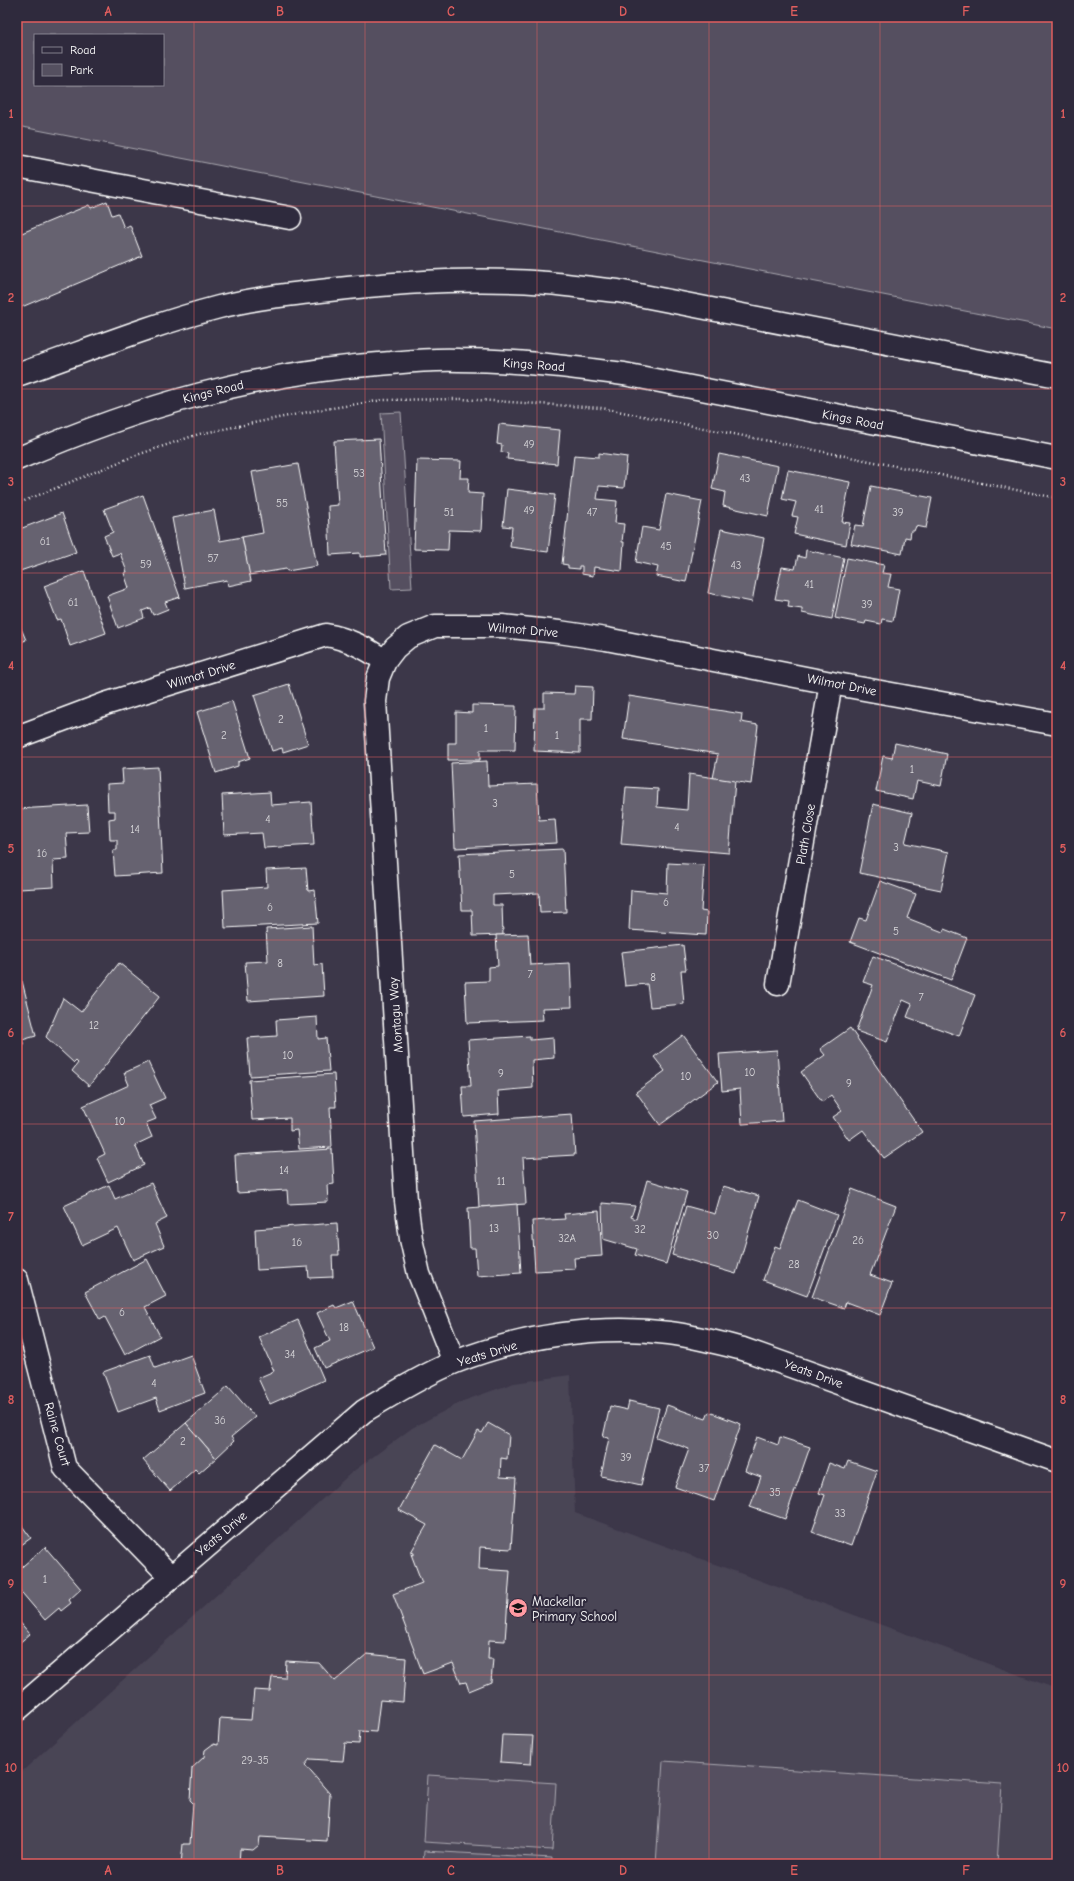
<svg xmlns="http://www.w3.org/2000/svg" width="1074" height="1881" font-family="'Comic Neue',sans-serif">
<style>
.built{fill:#494455}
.green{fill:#555060;stroke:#aaa8b0;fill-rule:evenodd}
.building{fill:#666270;stroke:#fff}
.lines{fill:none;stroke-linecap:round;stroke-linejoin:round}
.minor-casing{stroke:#fff;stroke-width:25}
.major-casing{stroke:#fff;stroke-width:25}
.path{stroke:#fff;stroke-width:2.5;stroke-dasharray:1 3;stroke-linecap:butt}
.minor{stroke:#2f2a3d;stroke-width:22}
.major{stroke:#2f2a3d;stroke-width:22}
.grid{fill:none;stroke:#e05e5e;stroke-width:1;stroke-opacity:0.55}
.labels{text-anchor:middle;stroke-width:4;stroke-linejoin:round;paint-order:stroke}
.number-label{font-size:11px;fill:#d9d8db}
.street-label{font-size:13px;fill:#fff;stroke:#2f2a3d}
.poi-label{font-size:13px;fill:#fff;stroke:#2f2a3d;text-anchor:start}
.neatline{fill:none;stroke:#e05e5e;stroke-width:1.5}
.grid-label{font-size:13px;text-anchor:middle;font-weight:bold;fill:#e05e5e}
</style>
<rect width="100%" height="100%" fill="#3c3749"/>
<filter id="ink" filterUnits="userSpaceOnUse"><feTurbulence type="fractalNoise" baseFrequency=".025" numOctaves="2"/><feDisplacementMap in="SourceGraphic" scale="8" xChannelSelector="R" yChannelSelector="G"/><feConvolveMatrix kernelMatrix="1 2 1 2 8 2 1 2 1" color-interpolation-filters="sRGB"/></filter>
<g filter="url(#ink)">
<polygon class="built" points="570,1375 575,1513 1057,1689 1057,1864 17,1864 17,1776 351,1473 412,1428 463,1401 514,1383"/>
<g class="green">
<path d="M17,17H1057V329L17,126ZM35,35H163V85H35Z"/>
<polygon points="401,412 412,588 391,589 381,413"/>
<polygon points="663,1761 1002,1784 997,1864 656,1864"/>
<polygon points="428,1775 556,1783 552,1850 424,1842"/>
<polygon points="424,1851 552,1858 551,1864 423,1864"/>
</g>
<g class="building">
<polygon points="107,201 112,215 118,213 124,228 130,225 142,256 17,309 17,235 89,205 91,208"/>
<polygon points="499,424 560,430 557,464 507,459 508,453 501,452 502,445 497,444"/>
<polygon points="379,439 386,555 360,557 360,553 330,555 328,506 338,505 334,441"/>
<polygon points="599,453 627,457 624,488 599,486 597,499 617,501 615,523 624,524 622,542 624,542 622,571 594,567 593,576 582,574 582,566 579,566 579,569 568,568 568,565 562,564 574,455 599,457"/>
<polygon points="719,454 778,466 768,516 723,506 725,492 712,489"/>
<polygon points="417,460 461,461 460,478 469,478 468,493 483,494 481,531 449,530 448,550 414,549"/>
<polygon points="298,464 317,566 287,571 286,569 249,575 242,537 263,533 252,472"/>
<polygon points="788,470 850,482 842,522 850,523 846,545 794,534 798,517 792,516 796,502 782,499"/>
<polygon points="871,486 932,498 926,528 916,526 914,531 911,531 910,538 905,537 902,554 851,544 855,525 863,526"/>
<polygon points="507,489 555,495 548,552 510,547 512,527 503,526"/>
<polygon points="666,494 702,501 686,582 656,576 658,567 636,562 642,527 659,530"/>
<polygon points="143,495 180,597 165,602 168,609 153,615 150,608 142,611 144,618 118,628 107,596 129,588 124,573 127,572 120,553 112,556 104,536 113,532 104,509"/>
<polygon points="214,510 220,541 242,537 251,581 228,586 227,580 185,588 172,518"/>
<polygon points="62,513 76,552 17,572 17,530"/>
<polygon points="721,529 764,538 752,602 708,593"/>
<polygon points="806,550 844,558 832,619 802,613 802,609 788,607 789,601 775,599 782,567 795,569 798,556 805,558"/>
<polygon points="847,558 884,565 882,573 891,574 888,587 899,589 893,621 882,619 881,624 866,621 865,624 835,618"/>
<polygon points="84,571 106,633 70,646 61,619 57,620 44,586"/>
<polygon points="17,619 26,640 17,644"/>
<polygon points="289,684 308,744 283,752 282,748 272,751 254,695"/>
<polygon points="575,686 593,687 592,719 580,719 580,753 534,751 535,708 544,708 544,693 574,694"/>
<polygon points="629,696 742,714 741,722 758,725 751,784 713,778 718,754 623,739"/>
<polygon points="232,701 250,758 238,762 238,766 216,773 197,712"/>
<polygon points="472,705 516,706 515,750 480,750 480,760 448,760 448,743 456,743 456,712 472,713"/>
<polygon points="895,743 947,754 941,786 917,781 913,799 876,791 883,756 892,758"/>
<polygon points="487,761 488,786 537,784 539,820 555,819 557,843 455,848 451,763"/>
<polygon points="158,767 163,873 115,876 113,850 117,850 117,840 110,840 109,819 115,818 115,811 108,811 107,784 123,783 122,769"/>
<polygon points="689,774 735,781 729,853 621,844 626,787 658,789 657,807 687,810"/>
<polygon points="270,792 271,805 311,802 314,845 264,848 262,833 224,835 222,795"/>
<polygon points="873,804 912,813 905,843 949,852 941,890 859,873"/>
<polygon points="87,805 89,832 66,833 68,859 53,860 54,887 19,889 17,809"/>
<polygon points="563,849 566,912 540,913 539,893 493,895 493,905 502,905 503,935 473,936 472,910 462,910 459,854"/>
<polygon points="668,863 704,865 701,911 707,912 706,935 629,930 631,890 667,893"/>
<polygon points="306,868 308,891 315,890 318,923 225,928 223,890 267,887 266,870"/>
<polygon points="880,881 916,894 907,918 943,932 944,929 967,938 951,980 850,942 859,918 866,920"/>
<polygon points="312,926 314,965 322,964 324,996 248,1001 245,962 268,961 266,929"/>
<polygon points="528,934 530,965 570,963 572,1007 542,1008 543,1020 467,1023 465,982 489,981 489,967 498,966 496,935"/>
<polygon points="683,945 686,970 681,970 684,1004 650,1007 647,984 625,986 621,952"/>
<polygon points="873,956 975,995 959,1036 907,1017 912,1004 903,1000 887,1042 856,1031 873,985 863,982"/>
<polygon points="119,963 160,996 89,1086 72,1071 78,1063 76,1061 74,1063 46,1037 63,998 81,1012"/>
<polygon points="22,981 36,1036 22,1040 24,1045 17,1047 17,982"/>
<polygon points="317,1017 318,1039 326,1038 329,1071 250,1076 247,1038 277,1036 276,1020"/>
<polygon points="850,1028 922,1132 884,1158 863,1130 849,1140 833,1117 842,1111 831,1095 822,1102 801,1072 825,1055 820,1049"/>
<polygon points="683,1035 718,1082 660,1125 636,1092 665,1071 654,1057"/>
<polygon points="530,1036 530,1040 553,1038 554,1058 532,1060 533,1088 498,1091 499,1114 464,1117 462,1086 471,1086 468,1040"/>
<polygon points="777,1050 782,1121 742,1124 740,1089 722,1091 719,1054"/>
<polygon points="148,1062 165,1098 149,1105 156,1119 146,1123 152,1137 135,1145 144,1165 108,1182 97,1158 105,1154 83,1106 129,1085 124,1073"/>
<polygon points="334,1074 336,1107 330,1107 332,1147 299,1149 297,1130 290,1131 290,1118 252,1120 249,1080"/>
<polygon points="572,1114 575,1155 523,1158 526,1204 479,1207 474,1121"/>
<polygon points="332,1149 334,1184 327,1185 328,1202 288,1204 287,1190 237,1193 235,1155"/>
<polygon points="647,1180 687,1192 666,1264 635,1255 637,1249 603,1239 602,1203 635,1206 631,1217 636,1219"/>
<polygon points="151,1183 167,1218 155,1224 164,1246 133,1260 118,1228 82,1245 64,1206 109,1185 115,1199"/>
<polygon points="723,1186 759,1196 736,1274 672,1255 686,1206 715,1214"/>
<polygon points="852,1189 896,1206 870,1275 892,1283 880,1315 846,1302 844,1308 812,1297"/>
<polygon points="798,1200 837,1215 807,1296 763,1280 775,1246 780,1248"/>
<polygon points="517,1204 521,1273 477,1276 475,1248 470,1248 468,1208"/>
<polygon points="599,1211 602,1256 574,1258 575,1269 535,1271 532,1221 565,1219 564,1214"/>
<polygon points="337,1223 339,1255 332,1255 333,1277 309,1278 308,1267 257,1270 255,1229"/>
<polygon points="147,1259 166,1296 145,1307 160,1336 125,1355 105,1317 100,1320 85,1292"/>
<polygon points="353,1301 373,1347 324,1368 315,1348 330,1341 317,1313 334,1305 336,1308"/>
<polygon points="298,1320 324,1380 270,1404 258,1378 274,1371 259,1337"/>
<polygon points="150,1355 155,1368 191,1355 205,1393 160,1410 156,1398 118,1412 103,1372"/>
<polygon points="228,1386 255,1417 231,1437 234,1441 216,1458 186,1423"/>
<polygon points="629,1401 659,1408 641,1485 601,1476 609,1438 603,1437 610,1406 627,1410"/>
<polygon points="667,1405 706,1419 709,1412 741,1424 714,1501 675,1487 689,1449 656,1437"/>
<polygon points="186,1423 216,1458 199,1473 195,1469 170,1491 143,1460"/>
<polygon points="488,1423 509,1435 507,1459 501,1458 500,1477 516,1478 511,1549 480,1547 479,1569 510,1571 505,1641 489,1640 488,1659 493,1659 491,1682 469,1691 466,1682 461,1683 453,1663 423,1674 393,1594 422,1583 411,1554 414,1555 414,1553 411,1552 427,1525 399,1510 435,1445 462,1460 478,1431 482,1433"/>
<polygon points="757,1437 778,1445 780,1437 810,1447 785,1519 750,1507 761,1477 745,1471"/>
<polygon points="848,1461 877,1471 851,1546 812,1532 825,1495 819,1493 829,1463 845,1469"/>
<polygon points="17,1519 31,1538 17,1548"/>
<polygon points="45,1547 81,1589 69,1600 71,1603 61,1611 59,1608 45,1620 17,1587 17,1571"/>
<polygon points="17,1619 30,1634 18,1644 20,1647 17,1650"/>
<polygon points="367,1654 406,1658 403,1702 380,1700 376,1732 360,1731 359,1744 345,1743 343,1761 310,1759 305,1765 330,1794 327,1841 260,1837 259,1845 253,1850 240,1849 239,1864 181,1864 183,1844 190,1844 193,1803 190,1800 192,1768 204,1757 205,1750 213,1744 218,1745 220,1718 251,1720 254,1690 270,1691 272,1677 285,1678 286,1661 319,1663 335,1681"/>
<polygon points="502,1735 533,1736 531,1764 500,1762"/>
</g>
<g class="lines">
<defs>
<g id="minor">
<polyline points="17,166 290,218"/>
<polyline points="385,661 378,678 375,701 406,1201 411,1239 419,1274 454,1362"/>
<path d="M17,737L105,704L326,635C349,639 366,648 385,661L395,648L408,637L435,626H502L559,632L606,639L831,683L1057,724"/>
<polyline points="778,984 831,683"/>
<polyline points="17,1280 65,1468 170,1576"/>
<path d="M17,1710L364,1411C393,1394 423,1375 455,1362C521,1336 598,1324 669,1333C694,1336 719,1343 743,1349L1057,1461"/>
</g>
<g id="major">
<path d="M17,375C84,352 150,325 219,307C255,298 292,294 329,290C400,282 475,277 547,283C571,285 594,289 618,291L1057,376"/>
<path d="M17,459C140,406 256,372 391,363C413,361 437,359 459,360C515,360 570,367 624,374L1057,458"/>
</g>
</defs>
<use href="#minor" class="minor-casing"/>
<use href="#major" class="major-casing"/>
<polyline class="path" points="17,504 134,456 199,434 313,411 383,400 461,399 602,408 1057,498"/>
<use href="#minor" class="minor"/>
<use href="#major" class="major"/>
</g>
</g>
<path class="grid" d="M194,17V1864M365,17V1864M537,17V1864M709,17V1864M880,17V1864M17,206H1057M17,389H1057M17,573H1057M17,757H1057M17,940H1057M17,1124H1057M17,1308H1057M17,1492H1057M17,1675H1057"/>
<defs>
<symbol id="school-disc" viewBox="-11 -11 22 22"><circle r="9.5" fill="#ff9aa2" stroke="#2f2a3d"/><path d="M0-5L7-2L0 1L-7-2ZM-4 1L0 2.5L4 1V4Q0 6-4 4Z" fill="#111"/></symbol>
</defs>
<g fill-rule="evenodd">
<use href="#school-disc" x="507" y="1597" width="22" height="22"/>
</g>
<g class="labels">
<g class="number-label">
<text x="529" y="448">49</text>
<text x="359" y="477">53</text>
<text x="745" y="482">43</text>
<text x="282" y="507">55</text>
<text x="819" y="513">41</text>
<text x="529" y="514">49</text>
<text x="449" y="516">51</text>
<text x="592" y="516">47</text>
<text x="898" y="516">39</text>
<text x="45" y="545">61</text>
<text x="666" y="550">45</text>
<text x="213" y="562">57</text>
<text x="146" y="568">59</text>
<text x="736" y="569">43</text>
<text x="809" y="588">41</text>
<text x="73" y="606">61</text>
<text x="867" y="608">39</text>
<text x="281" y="723">2</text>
<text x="486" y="732">1</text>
<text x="224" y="739">2</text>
<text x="557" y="739">1</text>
<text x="912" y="773">1</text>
<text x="495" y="807">3</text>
<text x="268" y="823">4</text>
<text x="677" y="831">4</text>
<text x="135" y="833">14</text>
<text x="896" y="851">3</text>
<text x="42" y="857">16</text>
<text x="512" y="878">5</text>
<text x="666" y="906">6</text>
<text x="270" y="911">6</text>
<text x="896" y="935">5</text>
<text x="280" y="967">8</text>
<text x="530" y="978">7</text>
<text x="653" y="981">8</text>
<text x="921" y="1001">7</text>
<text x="94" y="1029">12</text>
<text x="288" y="1059">10</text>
<text x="750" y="1076">10</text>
<text x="501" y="1077">9</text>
<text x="686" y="1080">10</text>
<text x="849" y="1087">9</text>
<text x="120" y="1125">10</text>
<text x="284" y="1174">14</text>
<text x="501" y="1185">11</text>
<text x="494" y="1232">13</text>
<text x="640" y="1233">32</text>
<text x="713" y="1239">30</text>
<text x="567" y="1242">32A</text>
<text x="858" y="1244">26</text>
<text x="297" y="1246">16</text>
<text x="794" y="1268">28</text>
<text x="122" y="1316">6</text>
<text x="344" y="1331">18</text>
<text x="290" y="1358">34</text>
<text x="154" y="1387">4</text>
<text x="220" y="1424">36</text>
<text x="183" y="1445">2</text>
<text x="626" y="1461">39</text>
<text x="704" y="1472">37</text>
<text x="775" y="1496">35</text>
<text x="840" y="1517">33</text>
<text x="45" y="1583">1</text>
<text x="255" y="1764">29-35</text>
</g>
<g class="street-label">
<text transform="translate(534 364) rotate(4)" y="5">Kings Road</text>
<text transform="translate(213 391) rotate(-14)" y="5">Kings Road</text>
<text transform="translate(853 419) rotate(11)" y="5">Kings Road</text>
<text transform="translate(523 629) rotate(5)" y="5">Wilmot Drive</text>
<text transform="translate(201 674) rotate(-17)" y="5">Wilmot Drive</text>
<text transform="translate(842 684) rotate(11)" y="5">Wilmot Drive</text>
<text transform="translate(805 834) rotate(-80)" y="5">Plath Close</text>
<text transform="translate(395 1015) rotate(-94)" y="5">Montagu Way</text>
<text transform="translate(487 1353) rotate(-17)" y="5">Yeats Drive</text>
<text transform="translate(814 1373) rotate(20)" y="5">Yeats Drive</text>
<text transform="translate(58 1434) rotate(74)" y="5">Raine Court</text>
<text transform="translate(221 1533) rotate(-40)" y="5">Yeats Drive</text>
</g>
<g class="poi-label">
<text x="532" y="1606">Mackellar<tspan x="532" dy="15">Primary School</tspan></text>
</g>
</g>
<rect width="1074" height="1881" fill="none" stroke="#2f2a3d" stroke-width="44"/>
<rect x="34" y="34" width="130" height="52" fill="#2f2a3d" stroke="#827f8b"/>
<rect x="42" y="47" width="20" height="6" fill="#2f2a3d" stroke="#827f8b"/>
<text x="70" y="54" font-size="12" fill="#ffffff">Road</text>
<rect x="42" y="64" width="20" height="12" fill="#555060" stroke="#827f8b"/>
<text x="70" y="74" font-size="12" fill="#ffffff">Park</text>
<rect x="22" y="22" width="1030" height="1837" class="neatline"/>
<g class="grid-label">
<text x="108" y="16">A</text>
<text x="280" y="16">B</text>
<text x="451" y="16">C</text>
<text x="623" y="16">D</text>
<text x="794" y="16">E</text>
<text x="966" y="16">F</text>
<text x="11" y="118">1</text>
<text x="1063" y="118">1</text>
<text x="11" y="302">2</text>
<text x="1063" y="302">2</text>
<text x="11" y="486">3</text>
<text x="1063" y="486">3</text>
<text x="11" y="670">4</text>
<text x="1063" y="670">4</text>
<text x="11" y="853">5</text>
<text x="1063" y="853">5</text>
<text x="11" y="1037">6</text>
<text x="1063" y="1037">6</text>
<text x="11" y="1221">7</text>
<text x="1063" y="1221">7</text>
<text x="11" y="1404">8</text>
<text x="1063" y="1404">8</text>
<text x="11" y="1588">9</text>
<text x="1063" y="1588">9</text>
<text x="11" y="1772">10</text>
<text x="1063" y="1772">10</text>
<text x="108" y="1875">A</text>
<text x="280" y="1875">B</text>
<text x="451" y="1875">C</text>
<text x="623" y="1875">D</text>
<text x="794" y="1875">E</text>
<text x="966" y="1875">F</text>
</g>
</svg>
